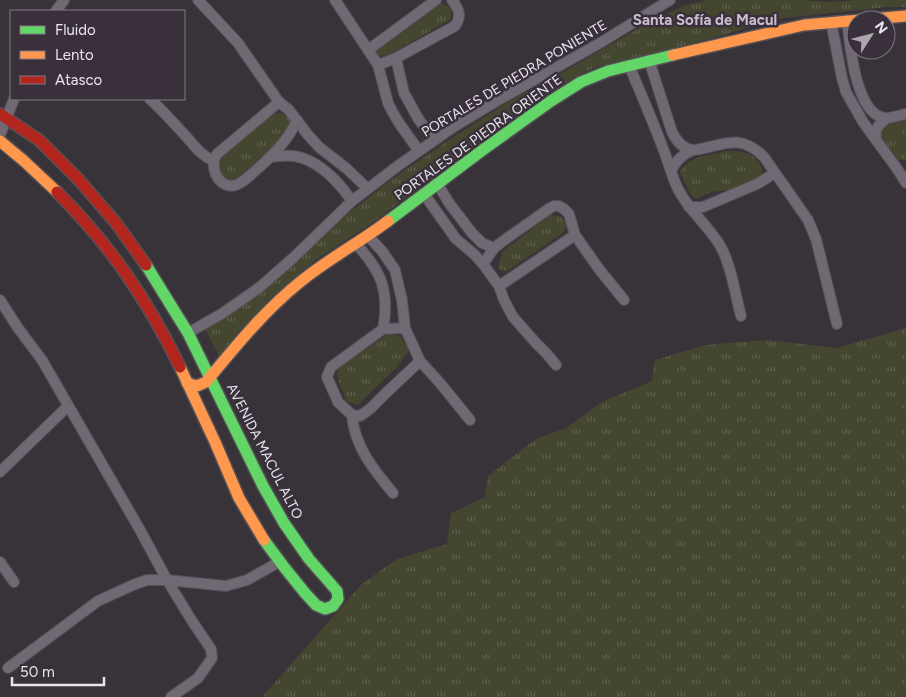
<svg xmlns="http://www.w3.org/2000/svg" width="906" height="697" font-family="Figtree,sans-serif">
<style>
.grass{fill:url(#grass-tufts)}
.lines{fill:none;stroke-linecap:round;stroke-linejoin:round}
.street-casing{stroke:#545055;stroke-width:12}
.fast-casing{stroke:#545055;stroke-width:14}
.slow-casing{stroke:#545055;stroke-width:14}
.jam-casing{stroke:#545055;stroke-width:14}
.street{stroke:#706873;stroke-width:10}
.fast{stroke:#63d668;stroke-width:11}
.slow{stroke:#ff974d;stroke-width:11}
.jam{stroke:#b3261e;stroke-width:11}
.labels{text-anchor:middle;stroke-width:5;stroke-linejoin:round;paint-order:stroke}
.street-label{font-size:14px;fill:#eae4eb;stroke:#39303c}
.neighbourhood-label{font-size:15px;font-weight:bold;fill:#c8bdcc;stroke:#39303c}
</style>
<defs>
<pattern id="grass-tufts" width="24" height="20" patternUnits="userSpaceOnUse" patternTransform="scale(1.25)"><rect width="24" height="20" fill="#45462f"/><path d="M3 7l-1-3M5 7V3M7 7l1-3M15 17l-1-3M17 17v-4M19 17l1-3" fill="none" stroke="#60614d"/></pattern>
</defs>
<rect width="100%" height="100%" fill="#383339"/>
<g class="grass">
<polygon points="708,0 803,0 826,2 861,0 906,0 906,7 888,7 783,18 705,40 593,68 563,84 467,151 372,223 315,260 267,302 219,356 205,329 242,305 321,239 345,216 392,179 455,136 508,102 574,66 639,28 683,6"/>
<polygon points="442,3 450,8 451,19 392,53 380,57 376,51"/>
<path d="M279,113C287,115 290,117 290,125L274,146L237,179C223,183 215,168 221,157L272,114Z"/>
<polygon points="906,118 906,160 899,160 882,142 880,131 887,123"/>
<path d="M726,151C739,151 751,151 759,163C762,168 763,170 761,175L750,183L735,189L711,192L696,199L691,195L680,172C688,156 710,155 726,151Z"/>
<polygon points="550,215 560,216 567,224 563,233 507,271 498,269 502,252"/>
<polygon points="906,328 906,697 262,697 362,584 397,559 447,544 451,513 485,497 488,476 536,439 566,428 602,402 652,381 655,360 706,345 767,340 837,348"/>
<polygon points="388,334 400,336 409,350 396,368 358,405 347,401 337,377 338,368"/>
</g>
<g class="lines">
<defs>
<g id="street">
<polyline points="198,0 238,43 279,102 289,110 308,135 319,147 346,168 367,188"/>
<polyline points="335,0 378,65 388,103 392,111 399,123 419,151"/>
<polyline points="56,11 64,0"/>
<path d="M847,20C850,43 855,116 886,118C892,118 900,115 906,114"/>
<polyline points="831,22 842,78 846,92 863,122 898,170 906,183"/>
<polyline points="368,50 436,0"/>
<polyline points="396,58 404,93 419,120 435,140"/>
<path d="M649,60L672,132C676,140 683,149 693,150C698,150 704,148 709,147C733,141 745,138 764,157L808,220L816,239L837,324"/>
<path d="M378,65L396,58L455,26C462,16 459,9 452,0"/>
<path d="M629,65C640,92 652,119 662,146C668,160 671,175 678,189C689,211 709,226 721,247C732,268 735,294 741,316"/>
<path d="M150,99C161,109 171,120 181,131C192,142 199,155 214,161"/>
<path d="M279,102L217,154C208,167 219,190 236,185C243,183 249,176 255,171C272,156 288,141 297,120"/>
<polyline points="0,135 14,99"/>
<path d="M876,140C874,129 878,125 887,118"/>
<path d="M271,157C279,156 286,155 294,156C319,160 338,181 352,201"/>
<path d="M671,171C676,160 682,155 693,150"/>
<polyline points="437,183 449,203 472,233 482,243 494,248"/>
<polyline points="424,194 456,239 474,254 483,264 499,286 504,300 513,317 536,343 547,354 556,365"/>
<polyline points="689,207 703,207 757,184 775,173"/>
<polyline points="368,236 382,251 395,270 402,300 405,328 420,361 440,383 470,420"/>
<path d="M355,243C381,270 390,291 383,329L331,367L327,377L338,402L352,415C354,446 374,470 393,493"/>
<polyline points="483,264 494,248 503,241 550,208 554,206 559,206 564,209 569,214 575,235 599,269 624,300"/>
<polyline points="499,286 575,235"/>
<polyline points="0,300 18,328 42,360 140,530 167,580 192,621 211,649 212,658 198,678 171,697"/>
<polyline points="383,329 405,328"/>
<polyline points="188,333 223,313 260,287 293,258 352,201 399,165 455,126 495,102 600,43 670,0"/>
<polyline points="352,415 360,416 370,409 386,393 420,361"/>
<polyline points="0,472 68,406"/>
<polyline points="0,562 14,582"/>
<polyline points="8,668 98,601 133,585 147,580 167,580 226,586 247,580 279,562"/>
</g>
<g id="fast">
<polyline points="388,221 484,149 551,101 581,82 608,71 673,55"/>
<polyline points="146,265 188,333 263,486 284,523 309,559 337,591 338,599 333,606 325,609 316,605 305,593 284,567 264,540"/>
</g>
<g id="slow">
<polyline points="673,55 804,25 906,16"/>
<polyline points="0,141 24,161 57,192"/>
<polyline points="180,367 215,442 239,498 264,540"/>
<path d="M187,383L197,386L206,382C235,347 264,311 300,282C328,259 359,243 388,221"/>
</g>
<g id="jam">
<polyline points="0,114 39,140 79,180 116,223 146,265"/>
<path d="M57,192C110,245 147,299 180,367"/>
</g>
</defs>
<use href="#street" class="street-casing"/>
<use href="#fast" class="fast-casing"/>
<use href="#slow" class="slow-casing"/>
<use href="#jam" class="jam-casing"/>
<use href="#street" class="street"/>
<use href="#fast" class="fast"/>
<use href="#slow" class="slow"/>
<use href="#jam" class="jam"/>
</g>
<g class="labels">
<g class="street-label">
<text transform="translate(514 78) rotate(-31)" y="5">PORTALES DE PIEDRA PONIENTE</text>
<text transform="translate(478 137) rotate(-36)" y="5">PORTALES DE PIEDRA ORIENTE</text>
<text transform="translate(265 451) rotate(63)" y="5">AVENIDA MACUL ALTO</text>
</g>
<g class="neighbourhood-label">
<text x="705" y="25">Santa Sofía de Macul</text>
</g>
</g>
<rect x="10" y="10" width="175" height="90" fill="#39303c" stroke="#807882"/>
<rect x="20" y="26" width="25" height="8" fill="#63d668" stroke="#807882"/>
<text x="55" y="35" font-size="15" fill="#eae4eb">Fluido</text>
<rect x="20" y="51" width="25" height="8" fill="#ff974d" stroke="#807882"/>
<text x="55" y="60" font-size="15" fill="#eae4eb">Lento</text>
<rect x="20" y="76" width="25" height="8" fill="#b3261e" stroke="#807882"/>
<text x="55" y="85" font-size="15" fill="#eae4eb">Atasco</text>
<g transform="translate(871 35) rotate(54)"><circle r="24" fill="#39303c" stroke="#807882"/>
<path d="M0-4L9 19L0 12L-9 19Z" fill="#aca6ad"/>
<text y="-8" font-size="14" font-weight="bold" text-anchor="middle" fill="#eae4eb">N</text>
</g>
<path d="M12 677v8h92v-8" fill="none" stroke="#eae4eb" stroke-width="2.5"/>
<text x="20" y="677" font-size="15" fill="#eae4eb" stroke="#39303c" stroke-width="4" paint-order="stroke">50 m</text>
</svg>
